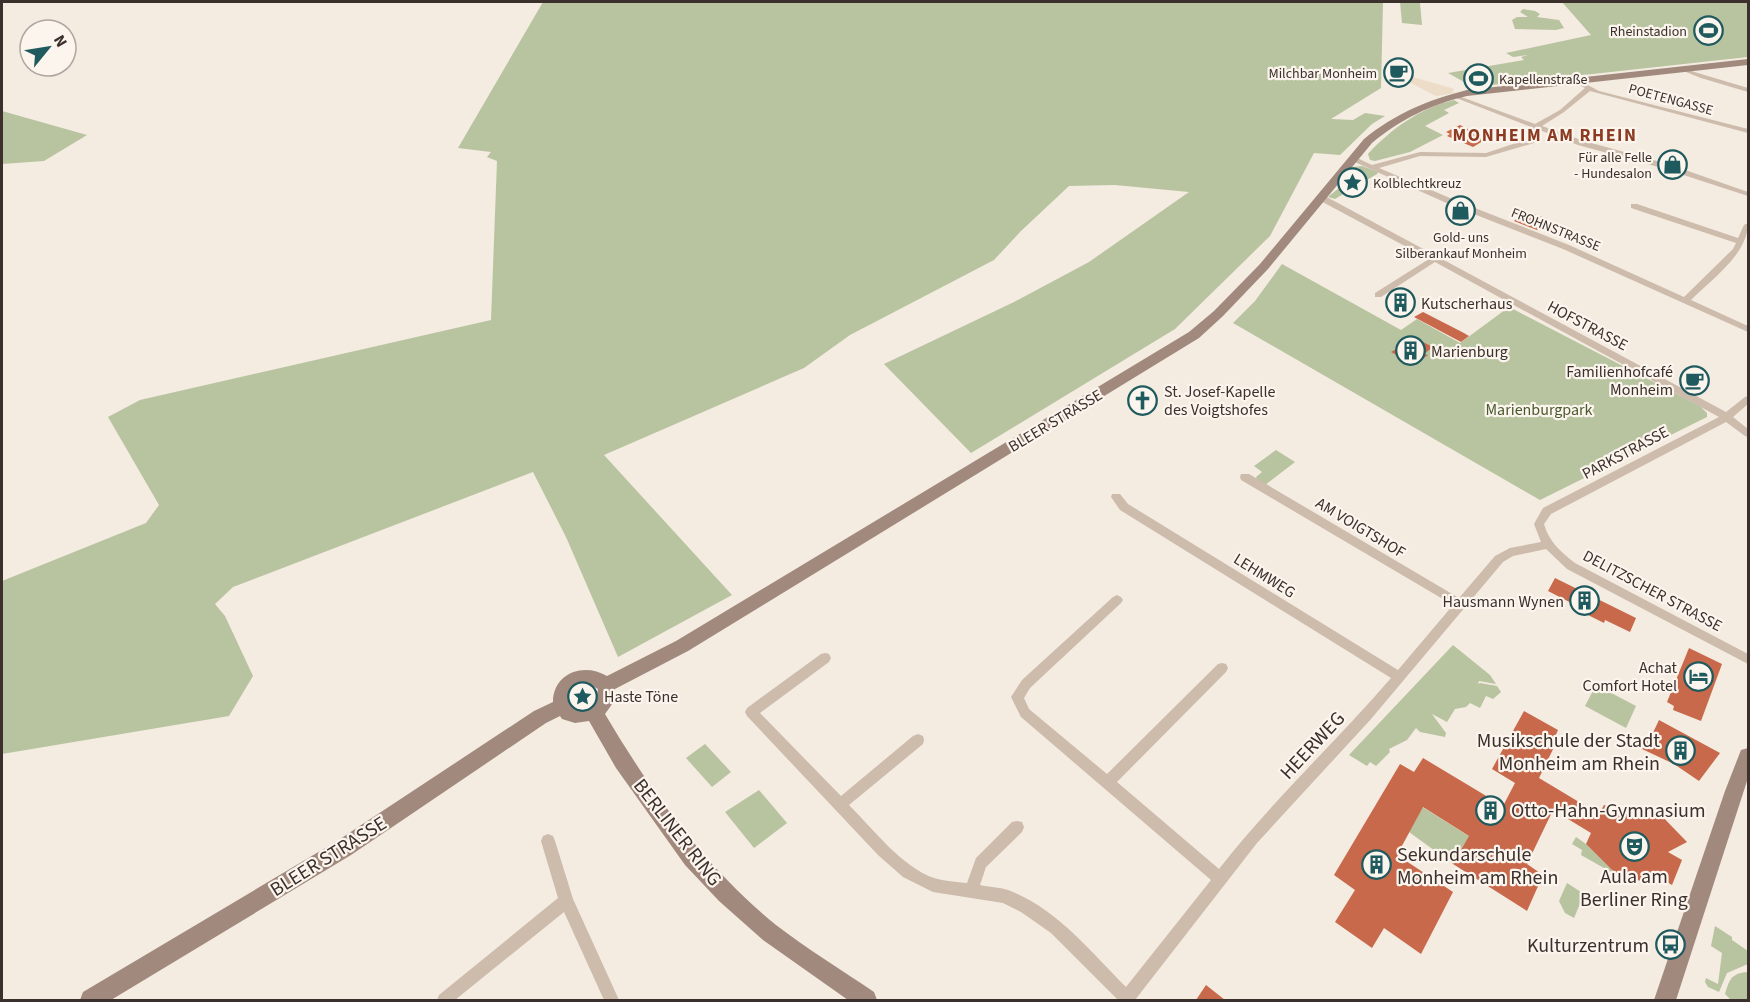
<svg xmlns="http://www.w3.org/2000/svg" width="1750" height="1002" font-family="'Source Sans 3',sans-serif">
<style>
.green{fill:#b8c4a0}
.plaza{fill:#ecdcc8}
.building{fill:#c8694b}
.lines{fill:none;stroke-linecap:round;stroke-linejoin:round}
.street{fill:#cdbbac;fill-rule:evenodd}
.secondary{fill:#a18a7d;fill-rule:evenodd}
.labels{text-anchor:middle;stroke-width:4.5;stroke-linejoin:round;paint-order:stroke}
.far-poi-label{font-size:14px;fill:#3b302b;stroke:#fbf5ee;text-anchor:end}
.far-street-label{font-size:14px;fill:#3b302b;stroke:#fbf5ee}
.poi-label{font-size:16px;fill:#3b302b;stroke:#fbf5ee;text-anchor:start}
.street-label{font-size:16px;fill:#3b302b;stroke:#fbf5ee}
.park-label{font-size:16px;fill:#4a5a2e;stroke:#fbf5ee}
.far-district-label{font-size:18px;font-weight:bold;letter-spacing:1.5px;fill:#8c3b22;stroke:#fbf5ee}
.near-poi-label{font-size:20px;fill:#3b302b;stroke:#fbf5ee;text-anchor:end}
.near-street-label{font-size:20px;fill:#3b302b;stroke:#fbf5ee}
</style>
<rect width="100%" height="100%" fill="#f4ebe1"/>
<g class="green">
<polygon points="543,2 1383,2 1381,88 1331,119 1353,120 1365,113 1385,116 1372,124 1340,155 1314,153 1270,236 1175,329 971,453 884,364 1014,302 1089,262 1189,192 1115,185 1069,186 1021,231 994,260 850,335 804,368 604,455 732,595 618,657 566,537 533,472 233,587 215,604 225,616 253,676 229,716 2,754 2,581 146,523 159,505 108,417 140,400 491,320 497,161 487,157 491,152 458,148"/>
<polygon points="1400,2 1420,3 1422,25 1402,23"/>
<polygon points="1558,2 1748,2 1748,57 1473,87 1448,73 1524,60 1521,57 1528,55 1513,57 1506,53 1591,35 1562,2"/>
<polygon points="1523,9 1535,11 1540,14 1537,17 1559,20 1564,28 1556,30 1515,29 1512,20 1517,17 1528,17 1520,12"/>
<path d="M1454,100L1459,103L1444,110L1449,113L1425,126L1443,135L1410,152L1375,161L1370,160L1368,154C1391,129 1420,108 1454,100Z"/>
<polygon points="2,111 87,135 44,161 2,164"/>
<polygon points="1362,166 1378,172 1377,174 1335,199 1328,197 1350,179 1349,171 1353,167"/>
<polygon points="1282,264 1401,330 1417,319 1460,343 1509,307 1700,406 1707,413 1707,417 1540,500 1233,323 1255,301"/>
<polygon points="1276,450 1295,462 1265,485 1257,480 1256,477 1262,472 1254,466"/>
<polygon points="1453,645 1490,675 1496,684 1479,681 1478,684 1480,683 1497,686 1501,692 1493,699 1486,696 1480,708 1470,703 1466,707 1455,709 1447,722 1432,714 1446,733 1445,737 1420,732 1416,728 1407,740 1389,749 1390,752 1376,766 1370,762 1367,766 1349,755"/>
<polygon points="1596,685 1636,706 1626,728 1585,706"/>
<polygon points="705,744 731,772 712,787 686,758"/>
<polygon points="759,790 787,823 754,848 725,812"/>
<polygon points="1408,798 1483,845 1453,864 1409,832"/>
<polygon points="1576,837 1586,844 1618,876 1581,855 1582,850 1572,844"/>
<polygon points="1567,883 1584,894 1574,918 1565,913 1559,901"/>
<polygon points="1715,926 1732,937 1732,940 1748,951 1748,964 1727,973 1719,992 1708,987 1705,982 1706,978 1718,984 1722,953 1711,946"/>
<path d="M1746,972L1748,973V1000H1731L1725,994C1729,980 1731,974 1746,972Z"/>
</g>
<polygon class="plaza" points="1388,70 1451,88 1454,89 1452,92 1456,93 1436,96 1411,83 1388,77"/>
<g class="building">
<polygon points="1460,125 1472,131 1488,138 1473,147 1447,136 1450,134 1446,132"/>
<polygon points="1525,211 1548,219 1537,230 1514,221"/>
<polygon points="1423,312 1462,332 1469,336 1461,342 1414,317"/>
<polygon points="1415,338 1433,347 1424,354 1428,355 1414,365 1391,352"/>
<polygon points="1555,578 1636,618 1630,632 1605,620 1604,623 1586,614 1587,611 1548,591"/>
<polygon points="1689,648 1722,664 1701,721 1673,710 1674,706 1667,702"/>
<polygon points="1524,711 1558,730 1555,737 1558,739 1539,778 1599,814 1604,805 1639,815 1655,809 1687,842 1668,852 1682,860 1672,885 1662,879 1660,885 1618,876 1586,844 1591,833 1568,819 1570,815 1555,806 1527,864 1543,875 1527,911 1453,864 1469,836 1423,807 1397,855 1453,892 1421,954 1384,928 1372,948 1335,922 1355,890 1334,875 1400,764 1414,772 1423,758 1503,806 1515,783 1492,769"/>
<polygon points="1659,720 1720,753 1699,781 1674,764 1642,749 1648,735 1651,737"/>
<polygon points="1206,985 1225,1000 1196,1000"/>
</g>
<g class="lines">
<g class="street">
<polygon points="1681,68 1748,88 1748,92 1701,78 1681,70"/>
<path d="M1574,78L1599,91L1748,129V133L1590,91L1564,112L1542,126L1584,141L1668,164L1748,192V196L1662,168L1578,145L1537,129L1536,133L1538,138L1534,143L1486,157L1420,156L1379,168L1457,201L1569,245L1684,297L1733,249L1736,243L1631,208V204H1637L1738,238L1744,225L1748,223C1748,254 1712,279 1691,300L1748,326V332L1563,249L1451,205L1348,159L1355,157L1372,165L1420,152L1486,153L1528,139L1530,138L1528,133L1531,127L1451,96L1456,95L1535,124L1560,110L1585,88L1572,81V79Z"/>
<path d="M1317,195H1323L1726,412L1745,397L1748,396V404L1733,417L1748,429V437L1745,436L1726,422L1551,514L1544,524C1549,542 1561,552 1575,563L1748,654V664L1567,569L1546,549L1513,556L1503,562L1371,719L1257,843L1135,1000H1118L1051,933L1021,912L1003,903L933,892L903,877L878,855L747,716L745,712L747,708L821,654L825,653L829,654L831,658L829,662L760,713L841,796L913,736L918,734L923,736L924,740L923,744L849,805C873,829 902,867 934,878C944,881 956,882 967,883L976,858L1012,822L1017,821L1022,822L1024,827L1022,832L986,867L980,885C989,887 999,887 1008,890C1056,908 1091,952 1126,987L1211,880L1021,717L1011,697L1022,680L1113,597L1117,595L1121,597L1123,600L1121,603L1030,688L1024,698L1029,709L1107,774L1218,664L1222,663L1226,664L1228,668L1226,672L1117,782L1219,869C1272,801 1335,743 1391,678L1120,510L1111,497L1112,494H1120L1128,504L1398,670L1453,605L1241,480L1240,477L1241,474H1249L1459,598L1495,556L1510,548L1541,542L1534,524L1543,508L1719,417L1435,262L1381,297H1375V293L1429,259L1317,199Z"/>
<polygon points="548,834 553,836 555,841 573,899 619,1000 604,1000 564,912 455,1000 437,1000 439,995 558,898 541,841 543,836"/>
</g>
<g class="secondary">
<path d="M1748,59V65L1467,96C1430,105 1401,119 1372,143L1268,269L1223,316L1199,338L688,651L615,689V700L605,714C651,792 705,867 776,925C807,949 842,970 874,992L877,1000H848L763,940L719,901L685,865L616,768L589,721L575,723L562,719L560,716L546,723L351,855L111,1000H80L83,992L337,841L534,711L553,702C553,673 584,662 607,676L676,641L1189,332L1214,311L1260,264L1364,139C1396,113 1428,100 1467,90ZM589,684L598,689L596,700L587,706L574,707L570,700C572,689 579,684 589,684Z"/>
<polygon points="1748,748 1748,778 1676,1000 1654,1000 1725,791 1741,750"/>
</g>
</g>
<defs>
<symbol id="stadium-ring" viewBox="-11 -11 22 22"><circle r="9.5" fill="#fbf5ee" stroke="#1f5a5e" stroke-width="1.5"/><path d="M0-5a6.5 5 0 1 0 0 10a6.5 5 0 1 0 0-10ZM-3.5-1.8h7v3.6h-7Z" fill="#1f5a5e"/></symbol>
<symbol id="cafe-ring" viewBox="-11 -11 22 22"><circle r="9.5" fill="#fbf5ee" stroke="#1f5a5e" stroke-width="1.5"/><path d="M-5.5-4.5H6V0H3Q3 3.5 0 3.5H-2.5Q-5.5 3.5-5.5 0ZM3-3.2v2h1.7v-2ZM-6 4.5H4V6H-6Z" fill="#1f5a5e"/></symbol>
<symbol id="shop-ring" viewBox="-11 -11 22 22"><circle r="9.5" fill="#fbf5ee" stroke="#1f5a5e" stroke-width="1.5"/><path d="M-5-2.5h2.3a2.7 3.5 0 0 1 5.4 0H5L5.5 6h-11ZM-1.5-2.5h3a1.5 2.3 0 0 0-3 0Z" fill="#1f5a5e"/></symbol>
<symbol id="sight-ring" viewBox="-11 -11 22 22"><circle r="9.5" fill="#fbf5ee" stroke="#1f5a5e" stroke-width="1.5"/><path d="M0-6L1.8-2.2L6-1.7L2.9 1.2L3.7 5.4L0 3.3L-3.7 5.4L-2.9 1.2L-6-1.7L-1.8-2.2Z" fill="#1f5a5e"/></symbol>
<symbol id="building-ring" viewBox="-11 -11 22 22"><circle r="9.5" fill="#fbf5ee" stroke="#1f5a5e" stroke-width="1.5"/><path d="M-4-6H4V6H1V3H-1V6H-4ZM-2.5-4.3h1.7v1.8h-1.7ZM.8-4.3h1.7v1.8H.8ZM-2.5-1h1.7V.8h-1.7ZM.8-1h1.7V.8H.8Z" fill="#1f5a5e"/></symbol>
<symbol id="church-ring" viewBox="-11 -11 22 22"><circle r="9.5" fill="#fbf5ee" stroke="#1f5a5e" stroke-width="1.5"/><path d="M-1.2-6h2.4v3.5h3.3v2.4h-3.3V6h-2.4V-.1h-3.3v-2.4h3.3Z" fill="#1f5a5e"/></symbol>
<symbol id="hotel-ring" viewBox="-11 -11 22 22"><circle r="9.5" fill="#fbf5ee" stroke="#1f5a5e" stroke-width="1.5"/><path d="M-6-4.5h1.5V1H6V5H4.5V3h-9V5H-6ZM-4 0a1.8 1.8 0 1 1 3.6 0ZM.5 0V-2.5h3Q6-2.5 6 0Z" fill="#1f5a5e"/></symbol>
<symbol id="theatre-ring" viewBox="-11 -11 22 22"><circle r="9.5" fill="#fbf5ee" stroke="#1f5a5e" stroke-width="1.5"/><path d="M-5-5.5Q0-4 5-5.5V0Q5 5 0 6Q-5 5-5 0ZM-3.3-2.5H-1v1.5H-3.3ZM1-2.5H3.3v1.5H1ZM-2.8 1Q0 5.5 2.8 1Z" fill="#1f5a5e"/></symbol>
<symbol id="bus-ring" viewBox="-11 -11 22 22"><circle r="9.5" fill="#fbf5ee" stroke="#1f5a5e" stroke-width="1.5"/><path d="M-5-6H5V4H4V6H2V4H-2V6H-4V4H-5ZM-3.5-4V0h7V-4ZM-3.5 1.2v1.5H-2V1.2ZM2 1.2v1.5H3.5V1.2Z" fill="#1f5a5e"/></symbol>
</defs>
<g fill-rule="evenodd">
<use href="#stadium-ring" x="1692" y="14" width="33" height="33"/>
<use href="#cafe-ring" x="1382" y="56" width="33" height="33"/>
<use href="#stadium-ring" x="1462" y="62" width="33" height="33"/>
<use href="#shop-ring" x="1656" y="148" width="33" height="33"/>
<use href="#sight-ring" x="1336" y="166" width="33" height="33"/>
<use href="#shop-ring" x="1444" y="194" width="33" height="33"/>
<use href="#building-ring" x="1384" y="286" width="33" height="33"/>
<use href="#building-ring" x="1394" y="334" width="33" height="33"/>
<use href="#cafe-ring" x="1678" y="364" width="33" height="33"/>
<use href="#church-ring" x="1126" y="384" width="33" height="33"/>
<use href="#building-ring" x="1568" y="584" width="33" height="33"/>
<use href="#hotel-ring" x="1682" y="660" width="33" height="33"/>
<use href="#sight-ring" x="566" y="680" width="33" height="33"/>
<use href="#building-ring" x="1664" y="734" width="33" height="33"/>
<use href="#building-ring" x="1474" y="794" width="33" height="33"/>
<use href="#theatre-ring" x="1618" y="830" width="33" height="33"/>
<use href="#building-ring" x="1360" y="848" width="33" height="33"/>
<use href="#bus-ring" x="1654" y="928" width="33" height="33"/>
</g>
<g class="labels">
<g class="far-poi-label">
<text x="1687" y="36">Rheinstadion</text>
<text x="1377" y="78">Milchbar Monheim</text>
<text x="1499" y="84" text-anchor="start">Kapellenstraße</text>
<text x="1652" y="162">Für alle Felle<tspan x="1652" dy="16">- Hundesalon</tspan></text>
<text x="1373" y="188" text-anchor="start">Kolblechtkreuz</text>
<text x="1461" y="242" text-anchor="middle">Gold- uns<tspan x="1461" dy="16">Silberankauf Monheim</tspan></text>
</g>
<g class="far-street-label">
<text transform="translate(1671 99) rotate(15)" y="5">POETENGASSE</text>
<text transform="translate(1556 229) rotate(22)" y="5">FROHNSTRASSE</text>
</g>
<g class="poi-label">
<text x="1421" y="309">Kutscherhaus</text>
<text x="1431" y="357">Marienburg</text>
<text x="1673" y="377" text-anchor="end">Familienhofcafé<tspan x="1673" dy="18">Monheim</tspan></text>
<text x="1164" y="397">St. Josef-Kapelle<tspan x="1164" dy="18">des Voigtshofes</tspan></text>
<text x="1564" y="607" text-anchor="end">Hausmann Wynen</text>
<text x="1677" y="673" text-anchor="end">Achat<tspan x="1677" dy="18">Comfort Hotel</tspan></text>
<text x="604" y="702">Haste Töne</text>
</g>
<g class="street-label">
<text transform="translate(1588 325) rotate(28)" y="6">HOFSTRASSE</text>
<text transform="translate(1055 420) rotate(-31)" y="6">BLEER STRASSE</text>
<text transform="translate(1625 452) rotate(-28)" y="6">PARKSTRASSE</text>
<text transform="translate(1361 527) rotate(31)" y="6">AM VOIGTSHOF</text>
<text transform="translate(1265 575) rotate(32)" y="6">LEHMWEG</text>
<text transform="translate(1653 590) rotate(28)" y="6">DELITZSCHER STRASSE</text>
</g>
<g class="park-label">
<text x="1539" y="415">Marienburgpark</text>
</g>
<g class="far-district-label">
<text x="1545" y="141">MONHEIM AM RHEIN</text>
</g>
<g class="near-poi-label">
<text x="1660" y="747">Musikschule der Stadt<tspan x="1660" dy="23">Monheim am Rhein</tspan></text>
<text x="1511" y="817" text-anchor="start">Otto-Hahn-Gymnasium</text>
<text x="1397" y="861" text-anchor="start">Sekundarschule<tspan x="1397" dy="23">Monheim am Rhein</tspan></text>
<text x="1634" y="883" text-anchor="middle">Aula am<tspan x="1634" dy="23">Berliner Ring</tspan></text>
<text x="1649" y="952">Kulturzentrum</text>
</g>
<g class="near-street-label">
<text transform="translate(1312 745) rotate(-47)" y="7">HEERWEG</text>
<text transform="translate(678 832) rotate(52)" y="7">BERLINER RING</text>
<text transform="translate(328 856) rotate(-32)" y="7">BLEER STRASSE</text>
</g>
</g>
<rect width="1750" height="1002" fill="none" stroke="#3b302b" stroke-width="6"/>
<g transform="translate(48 48) rotate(60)"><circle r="28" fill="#fbf5ee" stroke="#aea6a0" stroke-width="1.5"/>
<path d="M0-4.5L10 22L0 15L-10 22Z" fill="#1f5a5e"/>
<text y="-9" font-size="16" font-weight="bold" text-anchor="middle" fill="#3b302b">N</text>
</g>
</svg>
